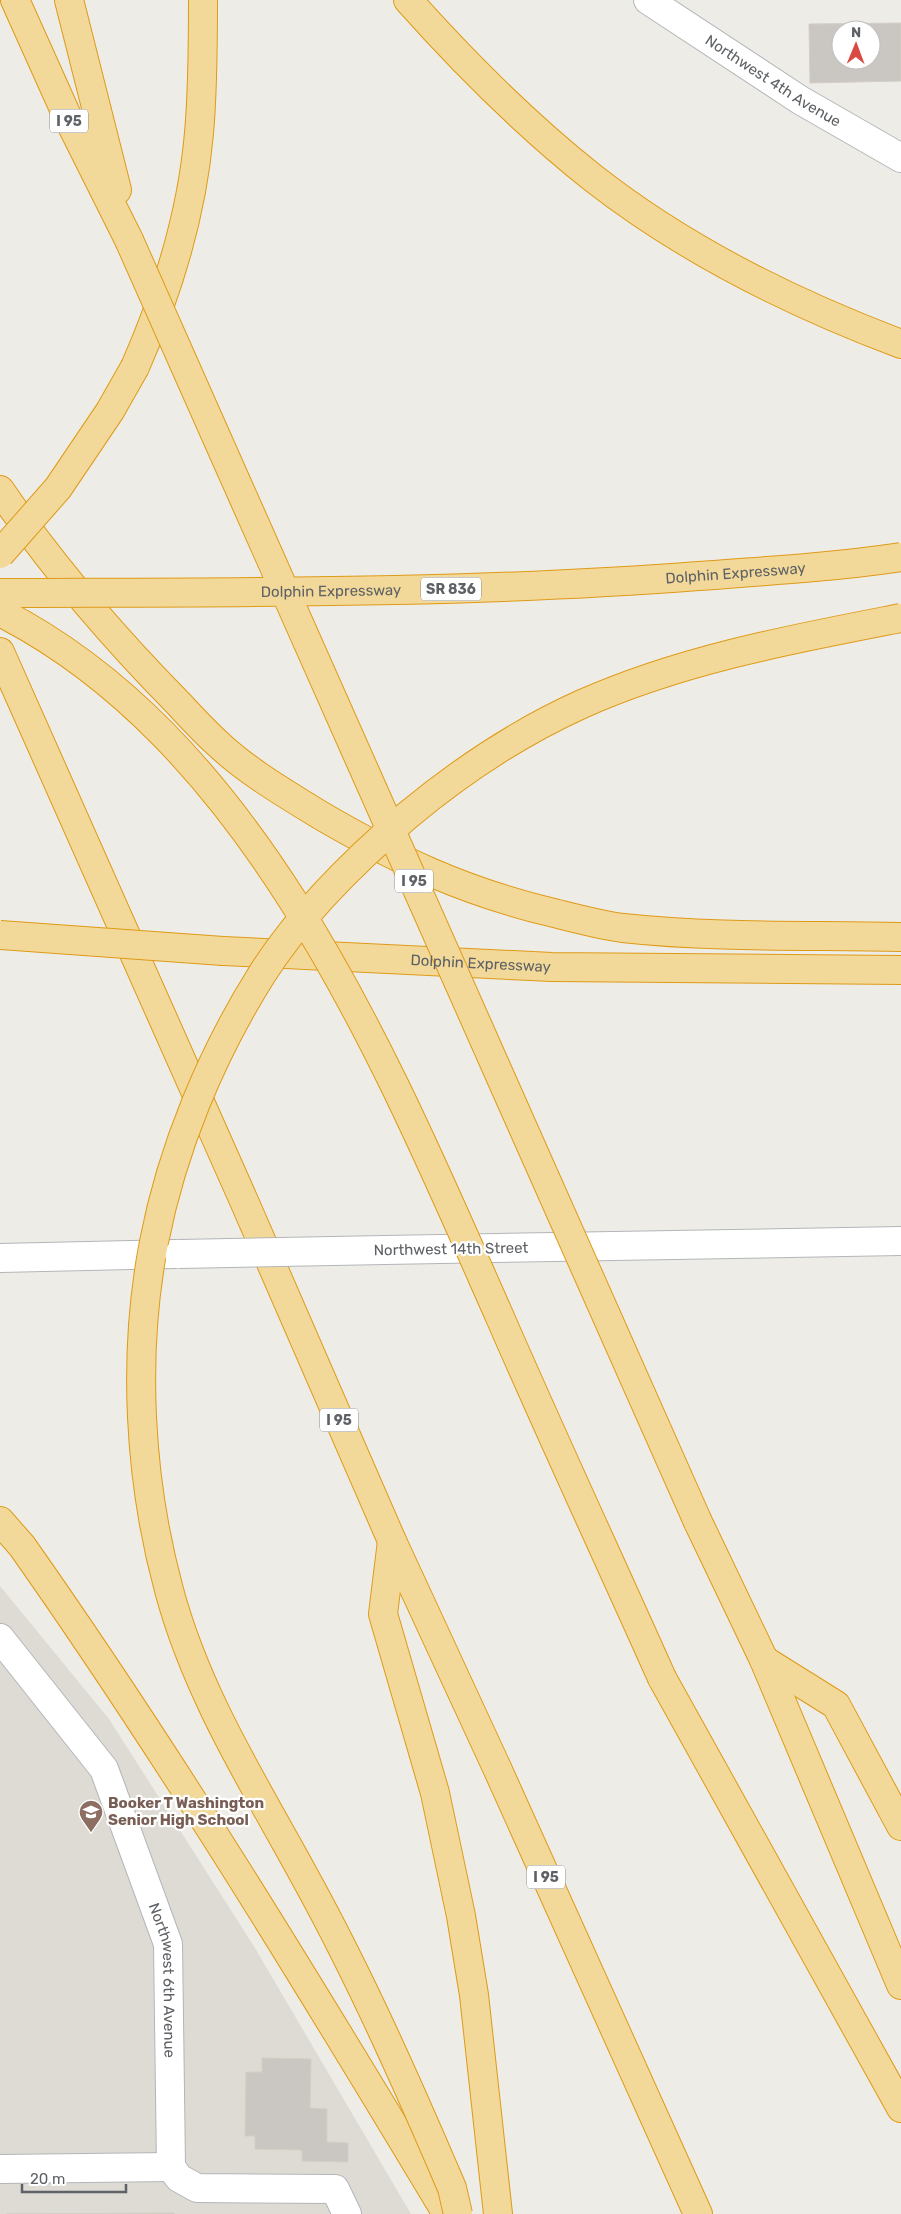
<svg xmlns="http://www.w3.org/2000/svg" width="901" height="2214" font-family="Rubik,sans-serif">
<style>
.education{fill:#dedbd4}
.building{fill:#cac7c2;stroke:#d3cec5;fill-rule:evenodd}
.lines{fill:none;stroke-linecap:round;stroke-linejoin:round}
.minor-casing{stroke:#b3b6b9;stroke-width:30}
.highway-casing{stroke:#de9a17;stroke-width:30}
.minor{stroke:#fff;stroke-width:28}
.highway{stroke:#f3d999;stroke-width:28}
.minor-bridge-casing{stroke:#b3b6b9;stroke-width:30;stroke-linecap:butt}
.highway-bridge-casing{stroke:#de9a17;stroke-width:30;stroke-linecap:butt}
.minor-bridge{stroke:#fff;stroke-width:28}
.highway-bridge{stroke:#f3d999;stroke-width:28}
.labels{text-anchor:middle;stroke-width:4.5;stroke-linejoin:round;paint-order:stroke}
.shield{fill:#fff;stroke:#8e9093;stroke-width:1}
.shield-label{font-size:14px;font-weight:bold;fill:#5e6165}
.street-label{font-size:15px;fill:#5e6165;stroke:#fff}
.education-label{font-size:15px;font-weight:bold;fill:#785e54;stroke:#fff;text-anchor:start}
</style>
<rect width="100%" height="100%" fill="#eeece6"/>
<polygon class="education" points="0,1586 109,1719 255,1948 411,2214 0,2214"/>
<g class="building">
<path d="M901,23V81L810,83L809,24ZM841,30H871V60H841Z"/>
<polygon points="262,2058 311,2059 310,2108 327,2109 327,2142 348,2143 348,2162 302,2161 302,2150 255,2149 255,2136 245,2136 246,2072 262,2072"/>
<polygon points="174,2213 174,2214 6,2214"/>
</g>
<g class="lines">
<defs>
<g id="minor">
<path id="s1" d="M648,0L800,100L901,158"/>
<polyline points="385,1250 901,1241"/>
<polyline points="0,1258 175,1254"/>
<path id="s2" d="M0,1638L104,1769L168,1944L171,2167L179,2178L197,2188L335,2189L347,2214"/>
<polyline points="0,2169 171,2167"/>
</g>
<g id="highway">
<polyline points="15,0 68,118 129,240"/>
<polyline points="69,0 117,190"/>
<path d="M408,0C465,64 525,124 593,178C685,250 792,303 901,344"/>
<path d="M135,367C168,292 192,215 199,133C203,89 203,44 203,0"/>
<path d="M0,490C52,566 113,637 178,703C190,716 202,729 215,741C245,770 284,793 320,815C397,860 463,891 550,912C574,918 599,925 623,928C715,938 809,935 901,937"/>
<polyline points="0,652 244,1201 392,1541 497,1768 698,2214"/>
<path id="s3" d="M223,951L552,967L901,970"/>
<path d="M0,1521L22,1546C174,1762 311,1988 447,2214"/>
<polyline points="698,1522 764,1660 901,1985"/>
<polyline points="392,1541 383,1614 435,1793 461,1916 474,1995 498,2214"/>
<polyline points="764,1660 836,1705 901,1826"/>
<polyline points="662,1678 901,2108"/>
</g>
</defs>
<use href="#minor" class="minor-casing"/>
<use href="#highway" class="highway-casing"/>
<use href="#minor" class="minor"/>
<use href="#highway" class="highway"/>
<defs>
<polyline id="minor-bridge" points="179,1254 385,1250"/>
<g id="highway-bridge">
<polyline points="129,240 698,1522"/>
<polyline points="0,554 58,488 110,411 135,367"/>
<path id="s4" d="M0,593C233,592 466,594 698,576C766,571 834,567 901,557"/>
<path d="M0,612C257,743 388,1065 499,1315C552,1437 608,1557 662,1678"/>
<polyline points="0,935 223,951"/>
<path d="M458,2214L452,2188C407,2083 361,1979 306,1879C255,1785 197,1695 169,1590C139,1480 132,1355 154,1242C172,1149 211,1055 262,974C300,914 354,861 408,815C461,771 520,732 582,704C683,659 793,639 901,618"/>
</g>
</defs>
<use href="#minor-bridge" class="minor-bridge-casing"/>
<use href="#highway-bridge" class="highway-bridge-casing"/>
<use href="#minor-bridge" class="minor-bridge"/>
<use href="#highway-bridge" class="highway-bridge"/>
</g>
<defs>
<symbol id="school-pin" viewBox="-11 -11 22 30"><path d="M0 17L-7.5 6A9.5 9.5 0 1 1 7.5 6Z" fill="#8d6e63" stroke="#fff"/><path d="M0-5L7-2L0 1L-7-2ZM-4 1L0 2.5L4 1V4Q0 6-4 4Z" fill="#fff"/></symbol>
</defs>
<g fill-rule="evenodd">
<use href="#school-pin" x="77" y="1798" width="28" height="38"/>
</g>
<g class="labels">
<g class="shield">
<rect x="50" y="109.5" width="38" height="23" rx="4"/>
<rect x="421" y="577.5" width="60" height="23" rx="4"/>
<rect x="395" y="869.5" width="38" height="23" rx="4"/>
<rect x="320" y="1408.5" width="38" height="23" rx="4"/>
<rect x="527" y="1865.5" width="38" height="23" rx="4"/>
</g>
<g class="shield-label">
<text x="69" y="126">I 95</text>
<text x="451" y="594">SR 836</text>
<text x="414" y="886">I 95</text>
<text x="339" y="1425">I 95</text>
<text x="546" y="1882">I 95</text>
</g>
<g class="street-label">
<text dy="5" stroke="none"><textPath href="#s1" startOffset="149">Northwest 4th Avenue</textPath></text>
<text dy="5" stroke="none"><textPath href="#s4" startOffset="736">Dolphin Expressway</textPath></text>
<text dy="5" stroke="none"><textPath href="#s4" startOffset="331">Dolphin Expressway</textPath></text>
<text dy="5" stroke="none"><textPath href="#s3" startOffset="258">Dolphin Expressway</textPath></text>
<text transform="translate(451 1249) rotate(-1)" y="5">Northwest 14th Street</text>
<text dy="5" stroke="none"><textPath href="#s2" startOffset="389">Northwest 6th Avenue</textPath></text>
</g>
<g class="education-label">
<text x="108" y="1808">Booker T Washington<tspan x="108" dy="17">Senior High School</tspan></text>
</g>
</g>
<g transform="translate(856 45) rotate(1)"><circle r="24" fill="#ffffff" stroke="#bfc0c1"/>
<path d="M0-4L9 19L0 12L-9 19Z" fill="#d94a42"/>
<text y="-8" font-size="14" font-weight="bold" text-anchor="middle" fill="#5e6165">N</text>
</g>
<path d="M22 2184v8h104v-8" fill="none" stroke="#5e6165" stroke-width="2.5"/>
<text x="30" y="2184" font-size="15" fill="#5e6165" stroke="#ffffff" stroke-width="4" paint-order="stroke">20 m</text>
</svg>
